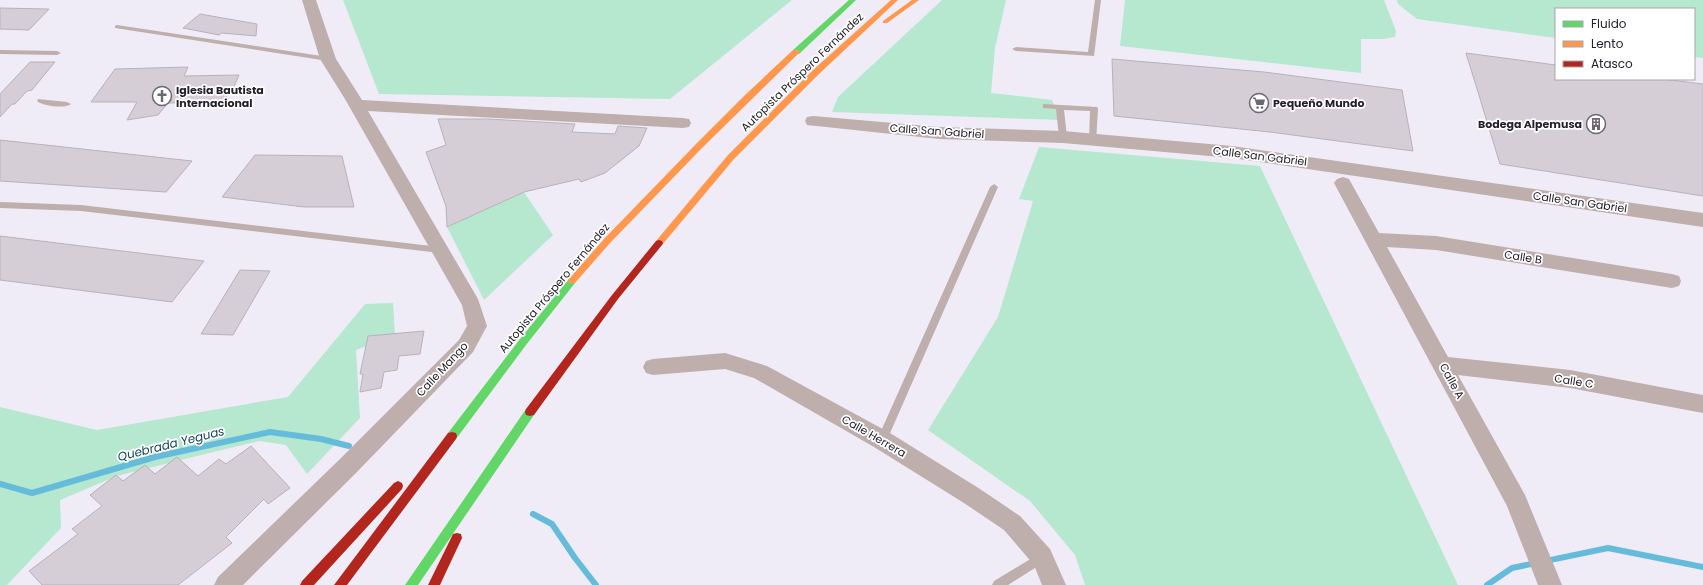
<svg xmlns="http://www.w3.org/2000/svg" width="1703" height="585" font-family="Poppins,sans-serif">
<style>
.green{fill:#b6e7cf}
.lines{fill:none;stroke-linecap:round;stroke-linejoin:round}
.stream{stroke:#65bcda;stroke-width:6}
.building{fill:#d6ced7;stroke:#b8b1ba}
.lane{fill:#beaeac;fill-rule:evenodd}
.street{fill:#beaeac;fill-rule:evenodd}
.fast{fill:#63d668;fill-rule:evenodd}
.slow{fill:#ff974d;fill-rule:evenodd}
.jam{fill:#b3261e;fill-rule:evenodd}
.labels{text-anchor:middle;stroke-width:3.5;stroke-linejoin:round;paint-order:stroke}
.street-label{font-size:11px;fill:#24202c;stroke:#fff}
.poi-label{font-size:11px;font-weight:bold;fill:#24202c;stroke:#fff;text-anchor:start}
.water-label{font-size:12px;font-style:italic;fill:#164858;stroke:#fff}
</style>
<rect width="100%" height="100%" fill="#f0ecf7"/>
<g class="green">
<polygon points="343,0 792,0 670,99 379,94"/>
<polygon points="942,0 1006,0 995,48 991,93 1052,100 1061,120 832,112 838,97"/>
<polygon points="1125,0 1384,0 1396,31 1395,37 1383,39 1361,39 1361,73 1120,46"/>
<polygon points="1397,0 1703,0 1703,58 1694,57 1694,9 1556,9 1556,38 1417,19 1398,4"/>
<polygon points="1039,147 1260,166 1458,585 1085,585 1075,555 1030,501 928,430 998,317 1033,201 1019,199"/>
<polygon points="524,192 553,235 484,300 447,227"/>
<polygon points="393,303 395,335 356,350 360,418 307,474 286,445 259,441 193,457 117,476 60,500 61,528 7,585 0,585 0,407 97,430 288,397 365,304"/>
</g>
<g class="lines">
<g class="stream">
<polyline points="0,484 32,493 155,457 270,432 321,439 349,446"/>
<polyline points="533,514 552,524 575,558 596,585"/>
<polyline points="1487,585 1512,568 1608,548 1703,567"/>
</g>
</g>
<g class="building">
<polygon points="0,8 49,9 29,30 0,29"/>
<polygon points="200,14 257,24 256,36 222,33 219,35 183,28"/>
<polygon points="1466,53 1556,65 1556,79 1663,79 1703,84 1703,196 1500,164"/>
<polygon points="1112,59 1264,72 1402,90 1413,151 1270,132 1114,116"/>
<polygon points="30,62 55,62 32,90 27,91 15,104 12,104 0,117 0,94"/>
<polygon points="188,67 184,76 239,75 233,89 222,102 168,103 158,115 127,120 137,102 91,102 115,69"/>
<polygon points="438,119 488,119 575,124 572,132 615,134 618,126 647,128 639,146 605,173 581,182 579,179 524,192 447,227 446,206 426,152 446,145"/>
<polygon points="0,140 192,161 166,192 0,181"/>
<polygon points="255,155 342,156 354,207 304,207 222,197"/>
<polygon points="0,236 204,261 172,302 0,280"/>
<polygon points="240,270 270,271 233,335 201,334"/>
<polygon points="424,331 420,354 399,356 397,370 384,372 381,388 360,392 363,374 360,374 368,336"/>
<polygon points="251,446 290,488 268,504 264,499 226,537 232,543 178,585 42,585 29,571 78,534 72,529 102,506 90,495 116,475 123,481 145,465 155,474 177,457 198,476 219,459 226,464"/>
</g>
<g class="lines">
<g class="lane">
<polygon points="1095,0 1101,0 1094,56 1016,51 1012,49 1016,47 1088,52"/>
<polygon points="117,25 328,57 332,59 328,61 115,28 115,26"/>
<polygon points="0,50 57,51 61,53 57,55 0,54"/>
<path d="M38,99L67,102L71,104C65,109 43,106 37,101Z"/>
<polygon points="1043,104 1097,107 1098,109 1096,142 1090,142 1089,140 1090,111 1064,110 1067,137 1063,140 1059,137 1056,109 1043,108"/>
<polygon points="994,184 998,187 887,440 886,443 882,444 878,443 877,440 990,187"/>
<polygon points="0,202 81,205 440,247 444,250 440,253 81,211 0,208"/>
<polygon points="1042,552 1046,553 1048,557 1046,561 1008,585 992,585 994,581"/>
</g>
<g class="street">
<polygon points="302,0 316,0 336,59 362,100 683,118 689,119 691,123 689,127 683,128 368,111 478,299 487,326 473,352 356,473 243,585 214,585 218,577 340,459 459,340 467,326 462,305 345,99 320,59"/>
<polygon points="813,116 939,127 1063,131 1232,146 1703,213 1703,227 1232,158 1063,143 939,139 807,125 805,121 807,117"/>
<polygon points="1343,177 1349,179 1379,233 1436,236 1672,274 1679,276 1681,281 1679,286 1672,288 1436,250 1387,247 1448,357 1570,370 1703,395 1703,413 1570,388 1458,375 1525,495 1562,585 1538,585 1507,506 1334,183 1337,179"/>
<polygon points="725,353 767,366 890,433 980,489 1020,516 1050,549 1066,585 1042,585 1034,565 1004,530 964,503 874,447 754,378 725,369 653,375 646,373 643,367 646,361 653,359"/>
</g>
<g class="fast">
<polygon points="849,0 856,0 799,54 793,54 793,50"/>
<polygon points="572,278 575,279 576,281 575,283 526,345 456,439 452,440 448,439 447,436 448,433 520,339 569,279"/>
<polygon points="530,408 534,409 535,412 534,415 418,585 405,585 526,409"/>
</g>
<g class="slow">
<polygon points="891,0 898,0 819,74 734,159 662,245 656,245 655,243 656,241 728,155 813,70"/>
<polygon points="912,0 919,0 887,23 883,23 883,21"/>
<polygon points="793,50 799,50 800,52 702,148 610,243 575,283 569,283 568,281 569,279 604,239 696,144 744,96"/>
</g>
<g class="jam">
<polygon points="659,240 662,241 663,243 662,245 618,299 534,415 530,416 526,415 525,412 526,409 612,295 656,241"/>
<polygon points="452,432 456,433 457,436 456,439 347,585 334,585 448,433"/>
<polygon points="398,481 402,483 403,486 402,489 314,585 300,585 302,581 394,483"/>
<polygon points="457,533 461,534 462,538 440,585 428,585 453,534"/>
</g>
</g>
<defs>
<symbol id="church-ring" viewBox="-11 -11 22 22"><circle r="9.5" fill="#fff" stroke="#6b6773" stroke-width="1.5"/><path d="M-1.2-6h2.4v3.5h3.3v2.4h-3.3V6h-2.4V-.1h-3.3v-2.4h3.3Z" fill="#6b6773"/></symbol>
<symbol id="supermarket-ring" viewBox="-11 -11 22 22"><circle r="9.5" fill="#fff" stroke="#6b6773" stroke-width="1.5"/><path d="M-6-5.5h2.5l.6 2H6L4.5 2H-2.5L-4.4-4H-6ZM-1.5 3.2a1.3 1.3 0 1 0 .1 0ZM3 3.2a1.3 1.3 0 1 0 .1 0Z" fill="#6b6773"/></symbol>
<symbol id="building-ring" viewBox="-11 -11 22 22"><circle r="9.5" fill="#fff" stroke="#6b6773" stroke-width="1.5"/><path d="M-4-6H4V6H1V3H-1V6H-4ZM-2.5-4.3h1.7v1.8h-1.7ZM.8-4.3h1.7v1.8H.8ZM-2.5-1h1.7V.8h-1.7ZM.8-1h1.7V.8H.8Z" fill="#6b6773"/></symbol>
</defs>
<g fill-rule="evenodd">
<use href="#church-ring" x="151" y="85" width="22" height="22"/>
<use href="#supermarket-ring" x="1248" y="92" width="22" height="22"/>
<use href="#building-ring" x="1585" y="113" width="22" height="22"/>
</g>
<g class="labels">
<g class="street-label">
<text transform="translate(802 72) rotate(-44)" y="4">Autopista Próspero Fernández</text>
<text transform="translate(937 131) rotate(4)" y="4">Calle San Gabriel</text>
<text transform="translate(1260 156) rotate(7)" y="4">Calle San Gabriel</text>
<text transform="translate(1580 202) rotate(8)" y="4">Calle San Gabriel</text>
<text transform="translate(1523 257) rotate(9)" y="4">Calle B</text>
<text transform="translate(554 288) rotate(-50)" y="4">Autopista Próspero Fernández</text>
<text transform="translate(442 369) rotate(-47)" y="4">Calle Mango</text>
<text transform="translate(1452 381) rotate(61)" y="4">Calle A</text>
<text transform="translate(1574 381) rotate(9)" y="4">Calle C</text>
<text transform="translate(874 436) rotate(30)" y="4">Calle Herrera</text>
</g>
<g class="poi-label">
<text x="176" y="94">Iglesia Bautista<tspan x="176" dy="13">Internacional</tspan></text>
<text x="1273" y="107">Pequeño Mundo</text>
<text x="1582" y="128" text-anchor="end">Bodega Alpemusa</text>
</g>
<g class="water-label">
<text transform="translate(171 444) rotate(-14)" y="4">Quebrada Yeguas</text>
</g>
</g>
<rect x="1555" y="8" width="140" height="72" fill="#ffffff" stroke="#a7a6ab"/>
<rect x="1563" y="21" width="20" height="6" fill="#63d668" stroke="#a7a6ab"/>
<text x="1591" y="28" font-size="12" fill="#24202c">Fluido</text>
<rect x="1563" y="41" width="20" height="6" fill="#ff974d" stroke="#a7a6ab"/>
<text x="1591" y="48" font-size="12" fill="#24202c">Lento</text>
<rect x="1563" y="61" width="20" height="6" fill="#b3261e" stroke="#a7a6ab"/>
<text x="1591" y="68" font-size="12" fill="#24202c">Atasco</text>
</svg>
